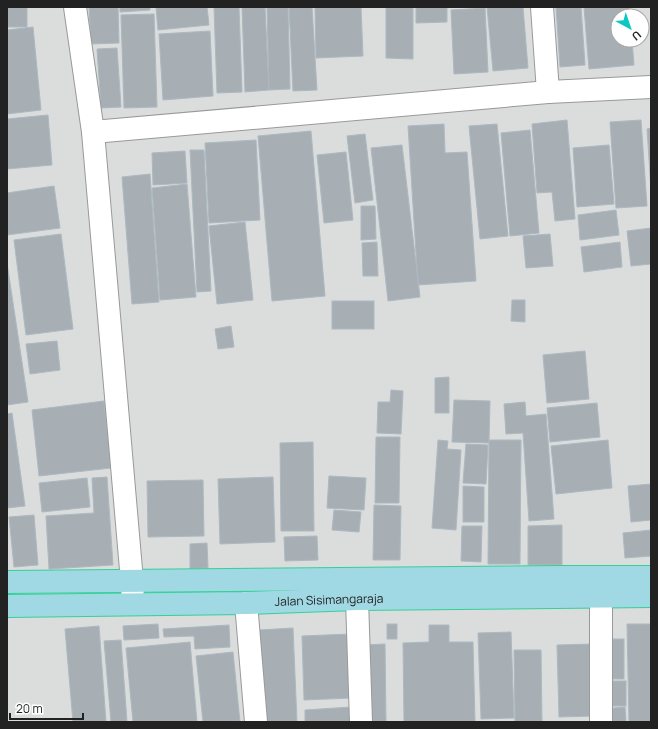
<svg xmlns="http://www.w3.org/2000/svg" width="658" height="729" font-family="Manrope,sans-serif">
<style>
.residential{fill:#dbdcdc;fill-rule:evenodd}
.building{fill:#a8afb4;stroke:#acb9c2}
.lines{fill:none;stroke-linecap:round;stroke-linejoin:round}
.minor-casing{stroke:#999;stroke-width:24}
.tertiary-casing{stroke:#999;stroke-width:24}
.trunk-casing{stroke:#34d196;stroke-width:24}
.minor{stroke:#fff;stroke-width:22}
.tertiary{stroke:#fff;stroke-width:22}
.trunk{stroke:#a0d8e4;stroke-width:22}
.labels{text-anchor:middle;stroke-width:4;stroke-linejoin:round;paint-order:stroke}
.street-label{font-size:12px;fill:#222;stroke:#fff}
</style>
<rect width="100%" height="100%" fill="#e9ecf1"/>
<path class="residential" d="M7,7H651V722H7ZM618,16H642V40H618Z"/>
<g class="building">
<rect x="7" y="7" width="20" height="20"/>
<polygon points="89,7 118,7 119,43 91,44"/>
<polygon points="120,7 150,7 150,10 120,12"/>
<polygon points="156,7 207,7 209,25 158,30"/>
<polygon points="214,7 239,7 242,92 217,93"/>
<polygon points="242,7 265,7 269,90 245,92"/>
<polygon points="267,7 288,7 290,89 269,90"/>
<polygon points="289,7 312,7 317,90 293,91"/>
<polygon points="315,7 361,7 363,56 316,58"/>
<polygon points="386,7 413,7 413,59 386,58"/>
<polygon points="416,7 447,7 447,22 416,23"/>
<polygon points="487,7 523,7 528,68 493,71"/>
<polygon points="556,7 581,7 585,65 560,67"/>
<polygon points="584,7 629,7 630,16 618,16 618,40 632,40 634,65 589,69"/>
<polygon points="485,8 488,72 454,74 451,10"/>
<polygon points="154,14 157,107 124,108 121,15"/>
<polygon points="33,27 41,110 7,114 7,30"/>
<polygon points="210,31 213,96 163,100 159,34"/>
<polygon points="117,48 121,107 101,108 97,49"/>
<polygon points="48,115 52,165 7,169 7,119"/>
<polygon points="567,120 575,219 555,221 552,192 537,193 532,124"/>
<polygon points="641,120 647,206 616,208 610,122"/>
<polygon points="444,124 445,153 467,152 476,281 418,285 408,126"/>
<polygon points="497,124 508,236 480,239 469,126"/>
<polygon points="651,128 651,190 647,129"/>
<polygon points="530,130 539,233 510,236 501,133"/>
<polygon points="311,131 325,296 272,301 258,136"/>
<polygon points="365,134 373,200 355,203 347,136"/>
<polygon points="256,140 260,220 209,223 205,143"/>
<polygon points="402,145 420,297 388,301 371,148"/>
<polygon points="609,145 614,204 577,207 573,148"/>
<polygon points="190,150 204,150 211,291 197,292"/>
<polygon points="185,151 187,183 153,185 152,153"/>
<polygon points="346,152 353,220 324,223 317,155"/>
<polygon points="150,174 159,302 132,304 122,177"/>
<polygon points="187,184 196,297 160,300 152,188"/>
<polygon points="54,186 60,228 7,235 7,193"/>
<polygon points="361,206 375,206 376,239 361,240"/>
<polygon points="616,210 619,235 580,240 578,215"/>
<polygon points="245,222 253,300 217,304 209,226"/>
<polygon points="651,228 651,264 631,266 627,231"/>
<polygon points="61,234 73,329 26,335 14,240"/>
<polygon points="550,234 553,266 526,268 523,236"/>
<polygon points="377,242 378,276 363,276 362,243"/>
<polygon points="620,242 622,267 584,272 581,247"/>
<polygon points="7,263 28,402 7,405"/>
<polygon points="512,300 525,300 525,322 511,321"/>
<rect x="332" y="301" width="42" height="28"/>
<polygon points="231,326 234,347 218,349 215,329"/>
<polygon points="57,341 60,370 30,374 26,344"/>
<polygon points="585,351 589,399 547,403 543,355"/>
<polygon points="449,377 449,413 435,413 435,378"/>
<polygon points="391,390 403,391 401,434 377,433 378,402 390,402"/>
<polygon points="454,400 490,401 489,443 452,442"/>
<polygon points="104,401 111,468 39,476 32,410"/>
<polygon points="525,402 526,416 546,414 554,519 529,521 523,433 506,434 504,404"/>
<polygon points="597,403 600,437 550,442 547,408"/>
<polygon points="12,413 25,506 7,508 7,414"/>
<polygon points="376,437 400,437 399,503 375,503"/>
<polygon points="438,440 448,441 447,449 461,450 456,530 432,528"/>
<polygon points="489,440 521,440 520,564 488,564"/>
<polygon points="608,440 612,488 556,494 551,446"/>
<polygon points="313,442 314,531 281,531 280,443"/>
<polygon points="466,444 488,445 486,484 463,483"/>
<polygon points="329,476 366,478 364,510 327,508"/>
<polygon points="107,477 113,565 49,569 46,516 94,513 92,478"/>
<polygon points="273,477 275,542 220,544 218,479"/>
<polygon points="87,478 90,507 42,512 39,483"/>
<polygon points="203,480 204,536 148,537 147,481"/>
<polygon points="651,484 651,520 631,522 628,486"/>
<polygon points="463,486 484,487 484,522 463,522"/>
<polygon points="374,505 401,506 400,560 373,560"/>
<polygon points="334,510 361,512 359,532 332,530"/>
<polygon points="34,515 38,565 14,567 9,517"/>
<polygon points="562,525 562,565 528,565 528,526"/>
<polygon points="462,526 482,526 481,562 461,561"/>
<polygon points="651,530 651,556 625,558 623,533"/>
<polygon points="317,536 318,560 285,561 284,537"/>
<polygon points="207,543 208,568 190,569 190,544"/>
<polygon points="158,624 159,638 124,640 123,626"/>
<rect x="387" y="624" width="10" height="15"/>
<polygon points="627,624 651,624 651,722 629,722"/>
<polygon points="229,625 230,647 195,649 194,636 164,637 163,629"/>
<polygon points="429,625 449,625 449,642 473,642 475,722 404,722 403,643 429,642"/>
<polygon points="99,626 106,722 73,722 65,629"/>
<polygon points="293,628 297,722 264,722 259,630"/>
<polygon points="511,632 514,718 481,719 478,633"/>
<polygon points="350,634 352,698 304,700 302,636"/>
<rect x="607" y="639" width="17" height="40"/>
<polygon points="121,640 127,722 111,722 104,641"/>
<polygon points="190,642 197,722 133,722 126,648"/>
<polygon points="385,644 386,722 366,722 364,645"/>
<polygon points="592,644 594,716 559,717 557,645"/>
<polygon points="514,650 541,650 542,722 515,722"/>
<polygon points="233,652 240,722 203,722 196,656"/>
<rect x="606" y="681" width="20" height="25"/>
<polygon points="351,707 351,722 305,722 305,710"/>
<polygon points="625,707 626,722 603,722 602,709"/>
</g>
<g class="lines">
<defs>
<g id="minor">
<polyline points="542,7 548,92"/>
<polyline points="93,132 132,581 133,604"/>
<polyline points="357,599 361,722"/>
<polyline points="246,603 256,722"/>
<polyline points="601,722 601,596"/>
</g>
<polyline id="tertiary" points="75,7 93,132 548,92 651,87"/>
<g id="trunk">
<polyline points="7,582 561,577 651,577"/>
<path id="s1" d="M7,606L246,603L357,599L651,596"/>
</g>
</defs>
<use href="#minor" class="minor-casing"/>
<use href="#tertiary" class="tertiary-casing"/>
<use href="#trunk" class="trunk-casing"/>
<use href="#minor" class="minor"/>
<use href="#tertiary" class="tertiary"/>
<use href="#trunk" class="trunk"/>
</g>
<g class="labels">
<g class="street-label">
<text dy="4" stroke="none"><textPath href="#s1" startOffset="322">Jalan Sisimangaraja</textPath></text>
</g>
</g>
<rect width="658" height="729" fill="none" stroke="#222222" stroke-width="16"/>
<g transform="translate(630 28) rotate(140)"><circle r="19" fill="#ffffff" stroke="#a7a7a7"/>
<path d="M0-3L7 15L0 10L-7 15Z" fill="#0dc7c1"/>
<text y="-6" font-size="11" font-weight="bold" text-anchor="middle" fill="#222222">U</text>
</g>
<path d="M10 713v6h73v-6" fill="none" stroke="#222222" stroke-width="2"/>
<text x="16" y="713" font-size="12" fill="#222222" stroke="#ffffff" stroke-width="3" paint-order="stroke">20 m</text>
</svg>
